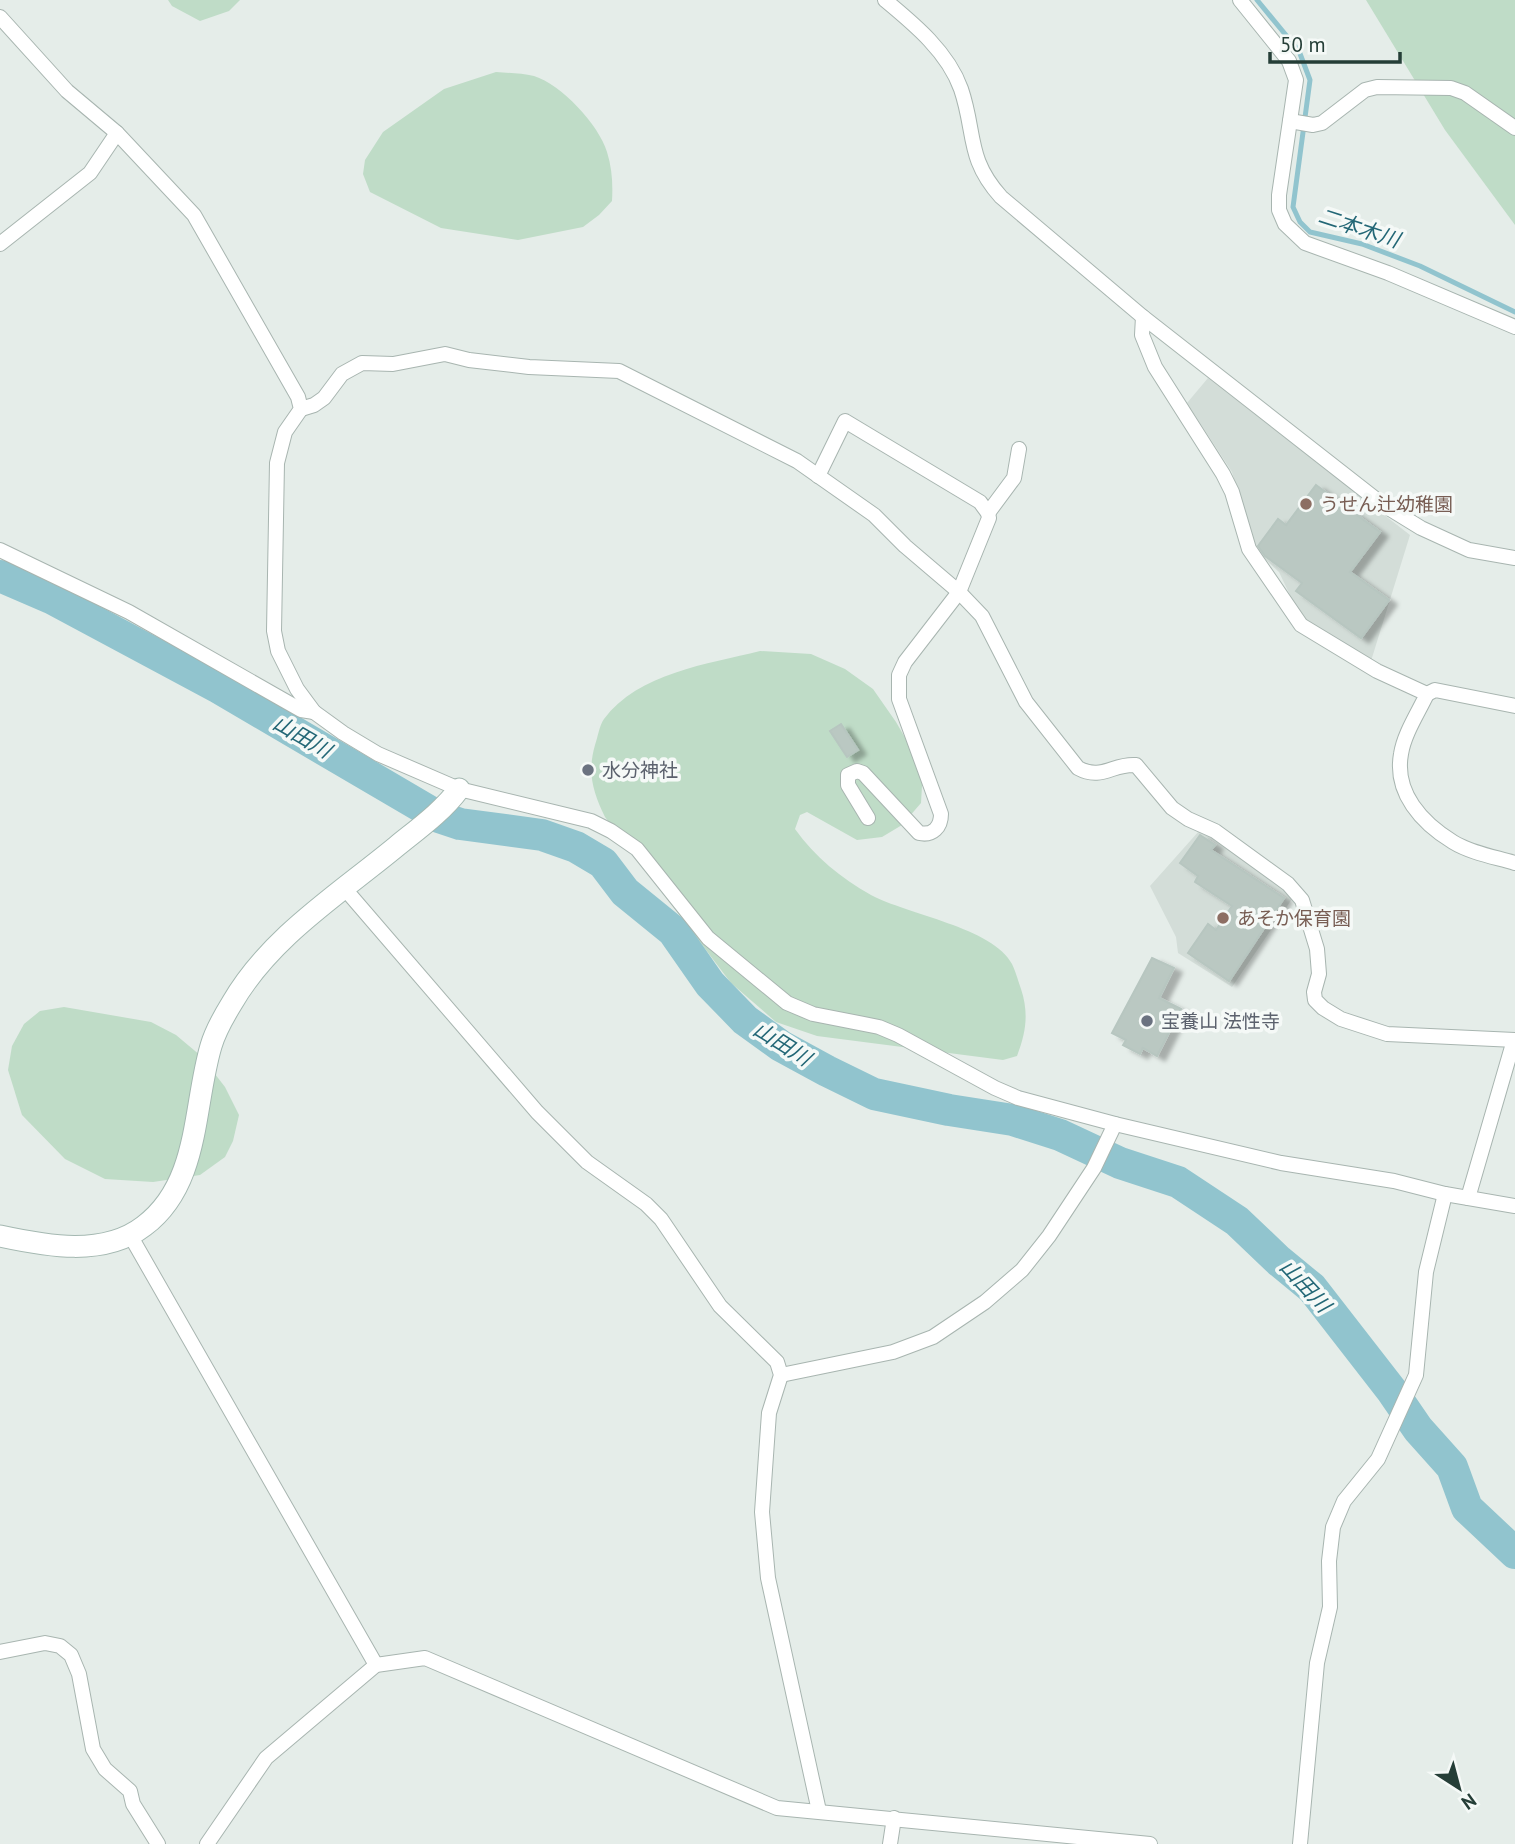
<svg xmlns="http://www.w3.org/2000/svg" width="1515" height="1844" font-family="'PT Sans','Noto Sans JP',sans-serif">
<style>
.built{fill:#d3ddd8}
.green{fill:#bfdcc7}
.lines{fill:none;stroke-linecap:round;stroke-linejoin:round}
.stream{stroke:#91c4ce;stroke-width:5}
.river{stroke:#91c4ce;stroke-width:32}
.building{fill:#bac8c2;stroke:#b7c6c0;stroke-width:2;filter:url(#shadow)}
.street-casing{stroke:#a8b5b0;stroke-width:16}
.secondary-casing{stroke:#a4b8b1;stroke-width:23}
.street{stroke:#fff;stroke-width:14}
.secondary{stroke:#fff;stroke-width:21}
.education-dot{fill:#8d6e63;stroke:#f5f9f7;stroke-width:2.5}
.worship-dot{fill:#6b7280;stroke:#f5f9f7;stroke-width:2.5}
.labels{text-anchor:middle;stroke-width:7;stroke-linejoin:round;paint-order:stroke}
.education-label{font-size:19px;fill:#785e54;stroke:#f5f9f7;text-anchor:start}
.worship-label{font-size:19px;fill:#5b616d;stroke:#f5f9f7;text-anchor:start}
.water-label{font-size:21px;font-style:italic;fill:#236776;stroke:#f5f9f7}
</style>
<defs>
<filter id="shadow"><feDropShadow dx="8" dy="4.5" stdDeviation="2" flood-color="#0004"/></filter>
</defs>
<rect width="100%" height="100%" fill="#e5ede9"/>
<g class="built">
<polygon points="1208,378 1410,535 1371,661 1315,629 1299,614 1279,572 1256,551 1232,472 1187,403"/>
<polygon points="1199,831 1209,835 1284,891 1292,899 1232,987 1178,953 1176,937 1150,886"/>
</g>
<g class="green">
<polygon points="168,0 240,0 229,11 200,21 172,6"/>
<polygon points="1366,0 1515,0 1515,225 1445,130"/>
<path d="M496,72C508,73 522,73 534,76C561,84 599,125 607,152C612,168 613,184 612,201L599,215L583,227L518,240L441,228L370,192L363,174L365,160L383,132L444,89Z"/>
<path d="M760,651L811,654L845,669L873,689L896,722L923,769L921,803L902,825L882,837L857,840L807,812L800,815L795,829C815,857 841,878 871,895C906,914 994,928 1012,964C1016,972 1018,981 1021,989C1029,1013 1026,1033 1017,1056L1003,1060L817,1036L776,1022L731,983L605,817C593,792 587,773 595,745C598,737 599,726 604,719C638,673 708,664 760,651Z"/>
<polygon points="64,1007 151,1022 176,1035 201,1056 225,1087 239,1115 233,1141 225,1157 200,1175 153,1182 105,1179 65,1159 22,1115 8,1070 12,1046 24,1024 40,1011"/>
</g>
<g class="lines">
<polyline class="stream" points="1257,0 1299,51 1310,80 1293,207 1300,222 1310,232 1362,244 1420,266 1515,312"/>
<polyline class="river" points="0,576 51,598 219,688 439,817 460,824 542,835 576,847 603,863 625,892 673,931 710,984 745,1020 781,1046 827,1071 874,1094 949,1110 1013,1120 1060,1135 1120,1163 1178,1182 1237,1221 1279,1261 1312,1288 1392,1391 1418,1429 1452,1467 1467,1508 1515,1553"/>
</g>
<g class="building">
<polygon points="1316,485 1380,532 1350,572 1389,600 1361,638 1296,591 1302,583 1265,556 1258,546 1278,519 1286,525"/>
<polygon points="841,724 858,750 847,757 830,731"/>
<polygon points="1200,835 1215,845 1211,850 1284,898 1229,981 1188,953 1208,924 1216,930 1232,906 1195,882 1198,876 1180,863"/>
<polygon points="1152,958 1174,968 1159,998 1181,1009 1157,1056 1143,1048 1140,1054 1123,1045 1126,1040 1112,1033"/>
</g>
<g class="lines">
<defs>
<g id="street">
<path d="M885,0C914,24 948,52 961,89C976,133 966,158 1001,197L1143,317L1382,504L1421,528L1469,550L1515,558"/>
<polyline points="1240,0 1289,61 1296,80 1279,195 1279,210 1285,224 1305,243 1388,273 1515,327"/>
<polyline points="0,17 67,91 117,133 194,215 298,397 301,409 285,432 277,463 274,631 278,651 297,689 314,712 343,733 378,754 459,789 591,821 611,831 637,849 708,938 787,1003 813,1014 879,1027 898,1035 995,1088 1018,1098 1115,1124 1281,1163 1394,1181 1445,1194 1515,1206"/>
<polyline points="1290,121 1313,125 1322,123 1365,90 1377,87 1451,88 1465,93 1515,128"/>
<polyline points="0,244 90,173 117,133"/>
<path d="M1143,317L1142,335L1155,367L1223,474L1232,492L1249,549L1301,625L1377,671L1427,694C1418,713 1404,734 1401,754C1394,793 1422,823 1453,842C1471,853 1495,857 1515,863"/>
<path d="M301,409L314,405L324,398L342,374L362,363L393,364L445,354L469,360L529,367L619,371L797,461L874,515L905,546L959,592L982,616L1026,702L1078,768C1102,781 1113,763 1136,765L1172,808L1188,819L1215,831L1288,884L1302,900L1317,949L1319,974L1314,992L1315,1000L1323,1008L1341,1019L1387,1034L1515,1040"/>
<path d="M818,476L845,421L980,502L988,513L989,518L959,592L905,662L899,675V699L941,814C941,827 933,836 919,833L863,773L857,771L848,775V785L868,818"/>
<polyline points="988,513 1014,478 1019,449"/>
<polyline points="0,550 129,612 301,710 314,712"/>
<polyline points="1427,694 1435,690 1515,706"/>
<polyline points="345,889 537,1112 587,1162 646,1204 661,1219 720,1306 777,1362 781,1375 769,1413 762,1512 768,1578 819,1811"/>
<polyline points="1468,1198 1514,1040"/>
<polyline points="130,1235 376,1665"/>
<polyline points="781,1375 893,1352 933,1337 985,1302 1022,1270 1049,1236 1094,1168 1115,1124"/>
<polyline points="0,1652 45,1643 60,1646 71,1655 79,1674 93,1749 105,1769 130,1791 133,1804 158,1844"/>
<polyline points="207,1844 266,1758 376,1665 425,1658 777,1808 1150,1844"/>
<polyline points="890,1844 894,1818"/>
<polyline points="1300,1844 1317,1663 1330,1607 1329,1561 1333,1527 1344,1501 1378,1459 1416,1375 1426,1272 1445,1194"/>
</g>
<path id="secondary" d="M0,1236C46,1246 104,1257 144,1226C200,1184 193,1107 211,1046C215,1032 224,1016 232,1003C270,937 339,894 397,846C418,829 443,811 459,789"/>
</defs>
<use href="#street" class="street-casing"/>
<use href="#secondary" class="secondary-casing"/>
<use href="#street" class="street"/>
<use href="#secondary" class="secondary"/>
</g>
<g class="education-dot">
<circle cx="1306" cy="504" r="7"/>
<circle cx="1223" cy="918" r="7"/>
</g>
<g class="worship-dot">
<circle cx="588" cy="770" r="7"/>
<circle cx="1147" cy="1021" r="7"/>
</g>
<g class="labels">
<g class="education-label">
<text x="1320" y="511">うせん辻幼稚園</text>
<text x="1237" y="925">あそか保育園</text>
</g>
<g class="worship-label">
<text x="602" y="777">水分神社</text>
<text x="1161" y="1028">宝養山 法性寺</text>
</g>
<g class="water-label">
<text transform="translate(1359 228) rotate(18)" y="7">二本木川</text>
<text transform="translate(302 737) rotate(30)" y="7">山田川</text>
<text transform="translate(782 1044) rotate(32)" y="7">山田川</text>
<text transform="translate(1305 1286) rotate(47)" y="7">山田川</text>
</g>
</g>
<g transform="translate(1459 1788) rotate(144)" stroke="#f5f9f7" stroke-width="5" paint-order="stroke">
<path d="M0-5L12 26L0 18L-12 26Z" fill="#253e37"/>
<text y="-10" font-size="19" font-weight="bold" text-anchor="middle" fill="#253e37">N</text>
</g>
<path d="M1270 52v10h130v-10" fill="none" stroke="#253e37" stroke-width="3.5"/>
<text x="1280" y="52" font-size="21" fill="#253e37" stroke="#f5f9f7" stroke-width="5" paint-order="stroke">50 m</text>
</svg>
